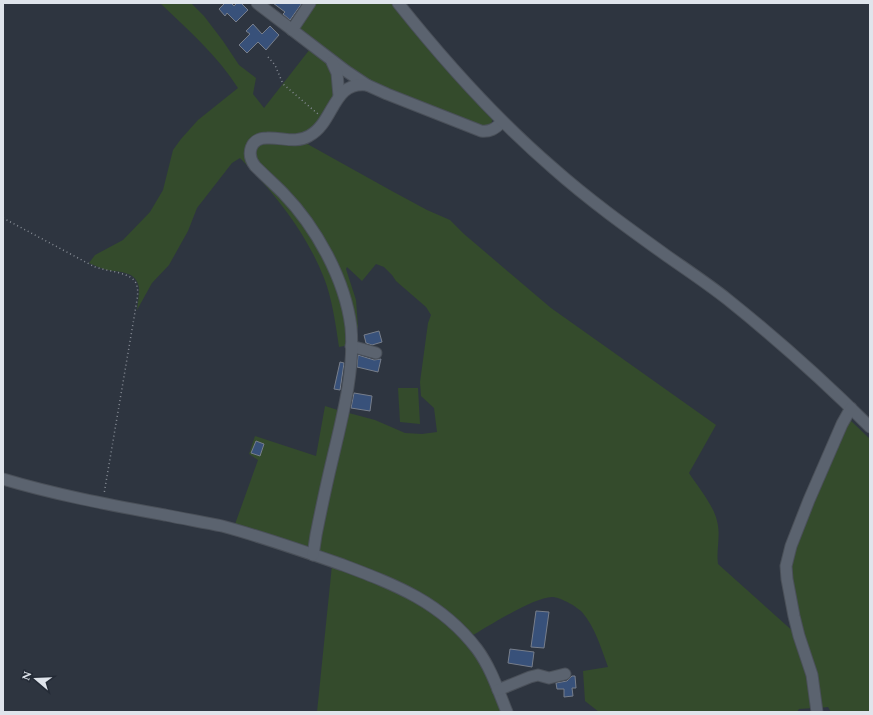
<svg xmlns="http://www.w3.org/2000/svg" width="873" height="715" font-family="Spectral,serif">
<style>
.green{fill:#344b2c}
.building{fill:#38517a;stroke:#777e8b}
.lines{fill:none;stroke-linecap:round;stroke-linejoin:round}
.minor-casing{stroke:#4a5059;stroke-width:13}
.path{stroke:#868c95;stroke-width:1.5;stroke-dasharray:1 3;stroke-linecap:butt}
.minor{stroke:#5b636f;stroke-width:11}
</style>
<rect width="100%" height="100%" fill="#2e3540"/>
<g class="green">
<path d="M160,3H191L204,16L223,41L239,65L256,78L253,94L264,108L310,49L329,64L335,76L334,103L302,141L390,190L427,210L450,220L464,234L551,308L716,425L689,473C698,487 714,506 717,521C721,535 716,550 718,564L796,634L804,658L814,708L799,709L797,712H599L585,701L583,671L608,667C601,648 595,627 582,612C576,606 560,597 552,597C534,597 487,627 470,637L451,618L321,553L317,546L345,412L375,420L405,433L422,434L437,432L434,408L421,396L420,382L428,323L431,315L426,307L396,281L392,275L384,267L376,264L362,281L347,267L346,269L356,300L358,327L349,345L339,347C336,326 332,298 324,278C306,232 274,193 240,158L232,163L197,208L188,231L169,265L152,283L137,310C138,303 139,295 139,288C137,271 119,272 107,270C101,268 95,266 89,263L95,255L123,240L150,212L163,190L173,150L181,139L198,120L238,88C217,55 188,30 160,3Z"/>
<polygon points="312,3 393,3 493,117 491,125 480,128 379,88 295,29"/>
<polygon points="398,388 418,388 420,424 400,422"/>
<polygon points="325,406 341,411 313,542 307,550 234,527 258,460 249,454 255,436 316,456"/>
<polygon points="849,419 870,439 870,712 831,712 828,707 819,708 792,598 790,555"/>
<polygon points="332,565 383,582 439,615 467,642 483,665 504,712 317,712"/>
</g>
<g class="building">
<polygon points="225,3 231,3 234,6 237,3 241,3 248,10 236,22 227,13 225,16 219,9"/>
<polygon points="273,3 302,3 290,20 283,14 285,12"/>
<polygon points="253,24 262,34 270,26 279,35 266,50 258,42 247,53 239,45 250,34 246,31"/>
<polygon points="379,331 382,342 372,345 366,343 364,335"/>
<polygon points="358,355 374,360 381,359 378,372 357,367"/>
<polygon points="340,362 344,363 340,390 334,389"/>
<polygon points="354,393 372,396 370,411 351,408"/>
<polygon points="256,441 264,444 260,456 251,453"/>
<polygon points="536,611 549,612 544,648 531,647"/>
<polygon points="510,649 534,652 532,667 508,663"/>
<polygon points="572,676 575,676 576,688 572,688 573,696 564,697 564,689 557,689 556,683 567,681"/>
</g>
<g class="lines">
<defs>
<g id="minor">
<path d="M257,3L346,71L367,85L387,94L481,131C490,132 495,129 502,122"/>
<path d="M398,3C445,62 496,119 553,168C589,200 628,228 667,256C687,270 708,284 727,299C777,339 825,382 870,427"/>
<polyline points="292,30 310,3"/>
<polyline points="332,62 337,73 339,96"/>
<polyline points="351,346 376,353"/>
<path d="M3,479C56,495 111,505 165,515C184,519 203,522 222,526C263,537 303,551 343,565C396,585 441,602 477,649C491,668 498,690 507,712"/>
<path d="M313,555L316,535C321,510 326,486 332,461C342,418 355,371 351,327C345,279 316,227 283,193C274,184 264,175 255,166C246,154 250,138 267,138C282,137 295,144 309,136C335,122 332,81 367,85"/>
<polyline points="498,690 530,677 538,675 549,678 565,674"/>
<polyline points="817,712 812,675 799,636 794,616 787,579 786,566 791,546 809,500 842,424 851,408"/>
</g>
</defs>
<use href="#minor" class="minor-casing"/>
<g class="path">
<polyline points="268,57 275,65 283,84 318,114"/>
<path d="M3,218L93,266C105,272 134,271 137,286C139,294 136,304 135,312L104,494"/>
</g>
<use href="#minor" class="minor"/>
</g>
<rect width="873" height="715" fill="none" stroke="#dfe4eb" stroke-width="8"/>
<g transform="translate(36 679) rotate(289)" stroke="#242b36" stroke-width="3" paint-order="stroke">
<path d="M0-3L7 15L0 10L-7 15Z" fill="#dfe4eb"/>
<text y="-6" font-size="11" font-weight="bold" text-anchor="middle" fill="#dfe4eb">N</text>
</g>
</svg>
